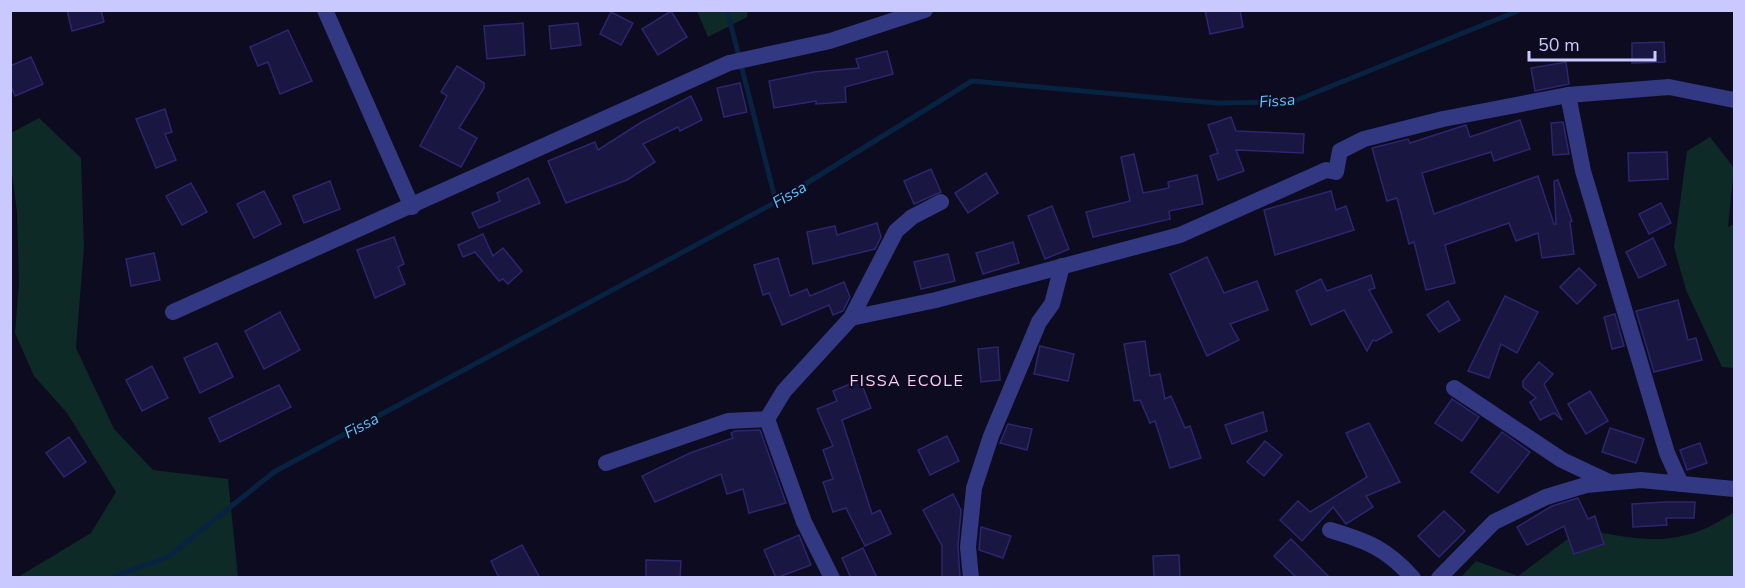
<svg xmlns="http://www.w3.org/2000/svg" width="1745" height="588" font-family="'Nunito Sans',sans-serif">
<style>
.green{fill:#0e2a26}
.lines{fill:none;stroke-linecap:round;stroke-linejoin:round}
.stream{stroke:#082342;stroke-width:5}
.building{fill:#1a1642;stroke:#2c266f;stroke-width:1.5}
.minor{stroke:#323882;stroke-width:16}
.labels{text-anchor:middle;stroke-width:4.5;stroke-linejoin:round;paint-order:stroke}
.water-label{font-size:16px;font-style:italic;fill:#57c5ff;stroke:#0c0b1f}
.neighbourhood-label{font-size:16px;letter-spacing:1.5px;fill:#ffcbf2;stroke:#0c0b1f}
</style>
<rect width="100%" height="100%" fill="#0c0b1f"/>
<g class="green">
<polygon points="697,11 748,11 747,17 708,37"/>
<polygon points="39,118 81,158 84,247 76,348 114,429 153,470 228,479 238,577 18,577 91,533 116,492 67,413 34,376 15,333 19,283 17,212 11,166 11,133"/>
<polygon points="1710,137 1734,168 1728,227 1734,224 1734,368 1722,367 1686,290 1674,247 1687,151"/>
<path d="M1734,512V577L1460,578L1476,561L1518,576L1581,529C1643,540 1679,550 1734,512Z"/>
</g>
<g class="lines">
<g class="stream">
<polyline points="727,10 776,202"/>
<polyline points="110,578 168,557 274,472 776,202 972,81 1217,103 1292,102 1520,10"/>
</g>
</g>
<g class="building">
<polygon points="67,10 101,10 104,22 72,31"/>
<polygon points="1205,10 1240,10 1243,27 1210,34"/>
<polygon points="671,11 687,37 658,55 642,29"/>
<polygon points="611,12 633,23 621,45 600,34"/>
<polygon points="523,23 525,55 487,59 484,26"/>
<polygon points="578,23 581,45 551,49 549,26"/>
<polygon points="288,30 312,81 280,94 268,62 258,66 250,47"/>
<polygon points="1664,42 1665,62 1632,63 1632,43"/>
<polygon points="887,51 893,74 845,87 846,102 816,104 816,101 774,108 769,81 814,72 859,68 856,59"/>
<polygon points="31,57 43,84 15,96 10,84 10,66"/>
<polygon points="1566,62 1569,84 1535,91 1531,68"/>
<polygon points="457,66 484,83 484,88 459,128 477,138 461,167 420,146 447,96 441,92"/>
<polygon points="740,83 747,112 724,117 717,88"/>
<polygon points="691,96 702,120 680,131 678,127 643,144 655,162 627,180 566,203 548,161 595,142 598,150 640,123"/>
<polygon points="165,109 172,132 165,134 176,160 156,168 136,119"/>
<polygon points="1231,117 1236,131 1304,134 1303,153 1236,150 1244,171 1218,180 1210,156 1218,153 1208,125"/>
<polygon points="1520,120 1530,149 1494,161 1491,152 1422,173 1434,214 1538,176 1554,224 1556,224 1554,181 1558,180 1572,221 1570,222 1574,254 1542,258 1538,233 1516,241 1509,223 1445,245 1455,283 1426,290 1414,242 1409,244 1397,198 1387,201 1372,148 1408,139 1410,143 1466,125 1470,137"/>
<polygon points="1563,122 1569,154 1553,155 1551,123"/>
<polygon points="1667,152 1668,179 1629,181 1628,153"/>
<polygon points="1134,154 1143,193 1169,188 1168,182 1197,175 1203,204 1169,211 1170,219 1093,237 1086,212 1130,201 1121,157"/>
<polygon points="931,169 941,192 914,204 904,181"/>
<polygon points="986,173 998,193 968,213 955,193"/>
<polygon points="528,178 540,203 479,228 472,213 500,201 497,193"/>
<polygon points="330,181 340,209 304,223 293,196"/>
<polygon points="191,183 207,212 182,225 166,196"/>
<polygon points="264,191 281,224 254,238 237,204"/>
<polygon points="1331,191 1336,210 1346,206 1354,230 1275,255 1264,210"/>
<polygon points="1661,203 1671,223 1649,234 1639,214"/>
<polygon points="1052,206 1069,249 1045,259 1028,216"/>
<polygon points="877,223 881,237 875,249 813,264 807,232 835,226 837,235"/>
<polygon points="483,234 493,256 503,248 522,271 508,284 503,279 499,281 475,252 463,257 458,245"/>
<polygon points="394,237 404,264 398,267 405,284 375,298 357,250"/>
<polygon points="1653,238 1666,265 1639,278 1626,252"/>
<polygon points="1013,242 1019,263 983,274 976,253"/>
<polygon points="154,253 160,280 131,286 126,259"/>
<polygon points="948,254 955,281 921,289 914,262"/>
<polygon points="1207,257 1224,293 1257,281 1268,310 1230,324 1239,340 1207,356 1170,274"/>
<polygon points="778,258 790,296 807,289 810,296 844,282 850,297 843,311 833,315 829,305 782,325 769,293 763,295 754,265"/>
<polygon points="1579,268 1596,285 1577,304 1560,287"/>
<polygon points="1371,275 1375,288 1369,290 1392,332 1376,341 1373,340 1367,351 1344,310 1311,325 1296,291 1321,279 1327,291"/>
<polygon points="1505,296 1538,312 1517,353 1501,344 1489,378 1468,371"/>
<polygon points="1678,300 1688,340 1696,338 1702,360 1654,372 1636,311"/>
<polygon points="1448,301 1460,320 1439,332 1427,315"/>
<polygon points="280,312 300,350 264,369 245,331"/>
<polygon points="1615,314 1624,346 1612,349 1604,317"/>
<polygon points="1145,341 1150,376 1160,374 1165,399 1171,396 1185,428 1190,426 1201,458 1170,468 1155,421 1150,423 1140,400 1134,401 1124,344"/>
<polygon points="217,343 233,377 200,393 184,358"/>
<polygon points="1040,346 1074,354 1068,381 1034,374"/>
<polygon points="998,347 1000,380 981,382 978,349"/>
<polygon points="1539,362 1553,374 1544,384 1562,420 1554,413 1540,420 1530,402 1536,398 1523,387 1523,381"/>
<polygon points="152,366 168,398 142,411 126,380"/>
<polygon points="860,380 871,408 842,420 872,514 880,510 891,534 865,546 846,508 833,512 823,482 833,479 823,450 833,446 817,409 837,401 833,391"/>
<polygon points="279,385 291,407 220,442 209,418"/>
<polygon points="1590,391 1608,421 1586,434 1568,404"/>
<polygon points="1452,399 1479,417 1462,441 1435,423"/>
<polygon points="1263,412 1267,431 1232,444 1225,425"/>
<polygon points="1369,423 1400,482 1366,496 1373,507 1346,524 1333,507 1302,541 1280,520 1298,501 1310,512 1367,477 1346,433"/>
<polygon points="1008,424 1032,429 1027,450 1000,443"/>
<polygon points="1610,428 1644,439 1636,463 1602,452"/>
<polygon points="760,430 786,503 749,513 743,489 727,494 721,474 655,502 642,476 690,453 733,438 731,433 735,431"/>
<polygon points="1502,432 1530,452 1498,493 1471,472"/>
<polygon points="947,436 959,461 930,475 918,450"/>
<polygon points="69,437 86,462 64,477 46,453"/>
<polygon points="1265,441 1282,455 1264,476 1247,462"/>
<polygon points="1700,443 1707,463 1687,470 1680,450"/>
<polygon points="953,494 961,510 958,546 960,578 942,578 942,546 923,510"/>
<polygon points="1578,498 1588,519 1595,516 1604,544 1574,554 1564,526 1527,545 1517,527 1552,506"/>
<polygon points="1665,502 1695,502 1694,518 1666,518 1667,525 1633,527 1632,504"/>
<polygon points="1444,511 1465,531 1439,557 1418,536"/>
<polygon points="981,527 1011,536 1003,558 979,550"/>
<polygon points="799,535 811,565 776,578 764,550"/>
<polygon points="1291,539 1330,578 1297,578 1274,556"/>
<polygon points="522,545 540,578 499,578 491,561"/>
<polygon points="863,548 877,578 851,578 842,558"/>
<polygon points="1179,555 1180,578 1154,578 1153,556"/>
<polygon points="646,560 681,561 680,578 646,578"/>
</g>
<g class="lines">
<g class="minor">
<polyline points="325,10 412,207"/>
<polyline points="1568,95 1583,171 1667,453 1681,484"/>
<polyline points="173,312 729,63 830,41 925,10"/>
<polyline points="851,318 936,300 1180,235 1326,170 1336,172 1340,151 1364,139 1443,119 1568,95 1669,87 1734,100"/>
<polyline points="1454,388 1562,460 1609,482"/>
<polyline points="606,463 728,421 767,419"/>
<path d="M1330,530C1367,541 1386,548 1413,578"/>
<polyline points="832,578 804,522 767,419 784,391 851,318 896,231 912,217 941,202"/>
<polyline points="971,578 968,547 974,488 991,436 1039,322 1052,304 1062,266"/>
<polyline points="1439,578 1494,522 1546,497 1586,485 1641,480 1734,489"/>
</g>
</g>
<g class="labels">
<g class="water-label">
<text transform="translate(1277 100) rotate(-5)" y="6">Fissa</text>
<text transform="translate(789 194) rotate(-31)" y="6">Fissa</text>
<text transform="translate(361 425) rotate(-28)" y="6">Fissa</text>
</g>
<g class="neighbourhood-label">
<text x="907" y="386">FISSA ECOLE</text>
</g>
</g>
<rect width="1745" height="588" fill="none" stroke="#c9c9ff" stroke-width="24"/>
<path d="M1529 51v9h126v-9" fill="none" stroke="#c9c9ff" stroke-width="3"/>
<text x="1538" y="51" font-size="18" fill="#c9c9ff" stroke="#0c0b1f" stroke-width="4.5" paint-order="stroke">50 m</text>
</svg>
